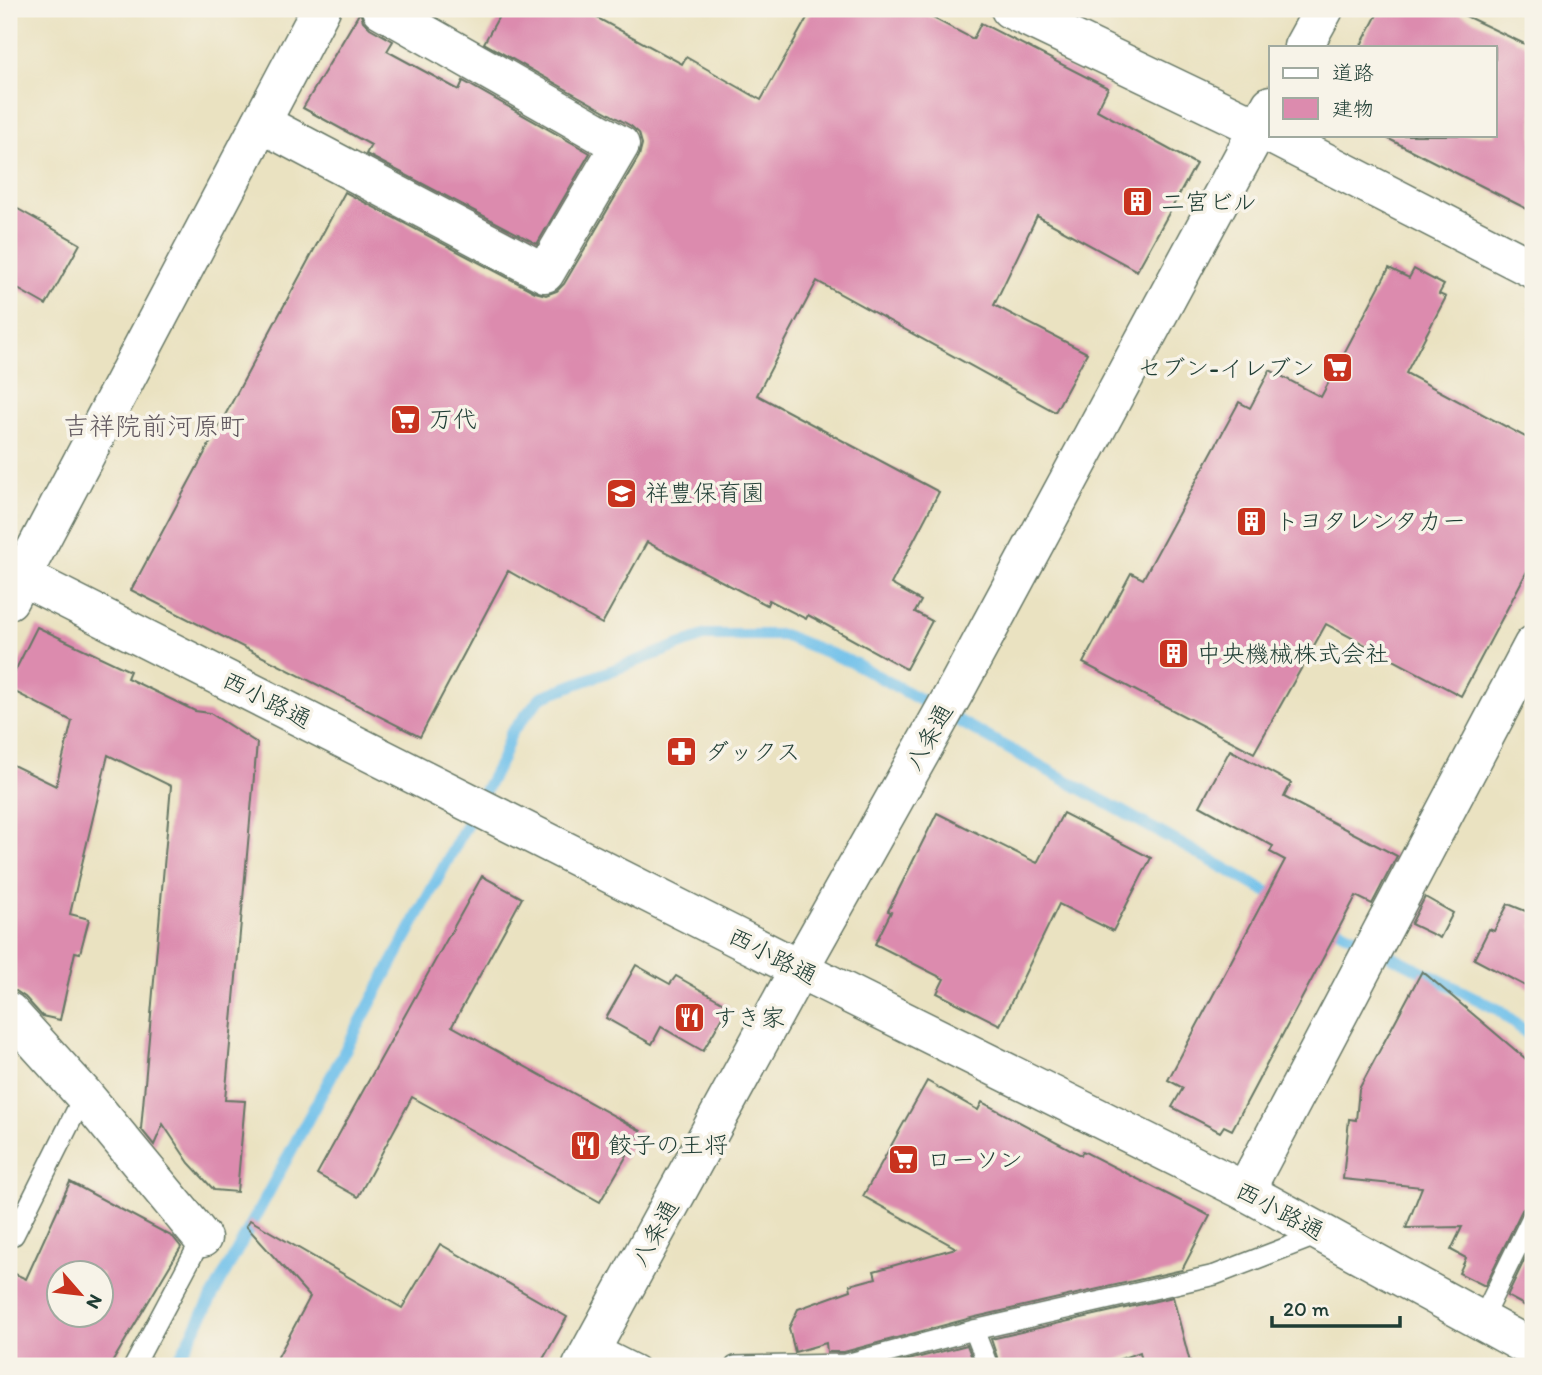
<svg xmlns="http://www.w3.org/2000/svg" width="1542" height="1375" font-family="Itim,'Klee One',sans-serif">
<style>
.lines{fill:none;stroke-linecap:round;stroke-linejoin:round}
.stream{stroke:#6ec0ea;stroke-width:12}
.building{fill:#dc8bae;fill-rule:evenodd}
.service-casing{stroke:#667765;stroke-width:22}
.minor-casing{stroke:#667765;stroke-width:41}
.tertiary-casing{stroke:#667765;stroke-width:41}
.secondary-casing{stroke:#667765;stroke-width:41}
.service{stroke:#fff;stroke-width:19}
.minor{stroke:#fff;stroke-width:38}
.tertiary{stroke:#fff;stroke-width:38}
.secondary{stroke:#fff;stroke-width:38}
.labels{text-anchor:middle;stroke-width:7;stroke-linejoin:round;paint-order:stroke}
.poi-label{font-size:24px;fill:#1f3d34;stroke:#f7f3e8;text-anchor:start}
.street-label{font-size:24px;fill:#1f3d34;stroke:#f7f3e8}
.neighbourhood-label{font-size:26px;fill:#61585f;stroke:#f7f3e8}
</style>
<rect width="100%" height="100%" fill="#f7f3e8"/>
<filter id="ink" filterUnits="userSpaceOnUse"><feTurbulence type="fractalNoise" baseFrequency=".0143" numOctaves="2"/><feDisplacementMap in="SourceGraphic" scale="14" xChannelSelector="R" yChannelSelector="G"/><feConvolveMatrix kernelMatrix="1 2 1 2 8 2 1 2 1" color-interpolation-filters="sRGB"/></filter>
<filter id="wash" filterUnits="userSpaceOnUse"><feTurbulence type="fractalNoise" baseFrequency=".00686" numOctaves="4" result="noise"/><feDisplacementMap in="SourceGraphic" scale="28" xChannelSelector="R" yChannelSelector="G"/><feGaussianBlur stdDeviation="1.57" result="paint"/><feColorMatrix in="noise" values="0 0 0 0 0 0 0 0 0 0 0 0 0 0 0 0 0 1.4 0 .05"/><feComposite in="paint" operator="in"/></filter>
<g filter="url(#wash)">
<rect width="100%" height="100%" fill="#eae2c1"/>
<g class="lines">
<g class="stream">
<polyline points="1326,923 1499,1010 1533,1038"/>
<polyline points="175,1366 502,759 511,733 541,697 706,635 783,635 854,663 1282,900"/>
</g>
</g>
<g id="blocks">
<g class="building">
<polygon points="503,9 581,9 682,64 686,57 761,100 812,9 916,9 973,39 981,23 1108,88 1097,110 1196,164 1137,271 1037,216 994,305 1087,353 1055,412 817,281 757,395 939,492 891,584 921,601 915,612 932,621 906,669 808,615 806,619 769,600 767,605 647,542 602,624 508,571 420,737 131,590 345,192 535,292 546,295 557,291 564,284 639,156 642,144 639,133 631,126 484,43"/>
<polygon points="1380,9 1451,9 1533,48 1533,212 1381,135 1495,135 1495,47 1360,47"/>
<polygon points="360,12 363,21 370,28 393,41 387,51 459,90 463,81 590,153 537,244 366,154 371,145 303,108"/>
<polygon points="9,204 80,244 46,305 9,284"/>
<polygon points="1389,268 1409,278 1414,269 1444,285 1439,294 1446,297 1406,373 1533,441 1533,560 1461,696 1326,624 1254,753 1083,663 1131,573 1143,579 1239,402 1250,408 1270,370 1321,397"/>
<polygon points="37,627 130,671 127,678 195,711 210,713 257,743 225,1100 245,1101 237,1192 214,1190 189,1163 163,1124 154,1145 141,1129 171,786 108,755 70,914 89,919 80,953 75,952 60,1020 42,1016 25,997 16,991 9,991 9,763 56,786 72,721 9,689 9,683"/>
<polygon points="1230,750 1291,783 1284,797 1397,856 1372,904 1356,896 1232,1130 1224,1126 1220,1132 1172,1107 1183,1088 1168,1080 1285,860 1270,852 1273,846 1200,806"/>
<polygon points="937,813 1037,863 1063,813 1151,858 1113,931 1059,904 1000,1025 937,993 944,979 875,944 891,912 888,911"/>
<polygon points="482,876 522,898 452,1026 641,1131 600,1202 412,1097 358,1197 317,1174"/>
<polygon points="1425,897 1453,913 1440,938 1411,924"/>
<polygon points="1508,904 1533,914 1533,990 1474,959 1489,929 1494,931"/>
<polygon points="636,965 670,984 676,976 729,1006 703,1051 661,1027 652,1044 606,1018"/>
<polygon points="1422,971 1533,1065 1533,1203 1527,1205 1522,1210 1485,1286 1459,1273 1466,1258 1451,1250 1462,1227 1406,1228 1422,1187 1343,1179 1349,1119 1356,1120 1359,1089"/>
<polygon points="927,1081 978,1110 982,1102 1081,1155 1083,1151 1210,1216 1182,1270 971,1318 844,1352 827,1352 826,1343 795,1352 789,1328 798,1309 851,1290 850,1285 876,1278 874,1271 956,1248 863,1196"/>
<path d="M70,1182L173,1237L181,1247L110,1366H9V1271L26,1279ZM60,1273H102V1315H60Z"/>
<polygon points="250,1220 402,1308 440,1244 567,1317 539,1366 273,1366 310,1297 246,1226"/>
<polygon points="1533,1242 1533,1310 1507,1296"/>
<polygon points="1173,1297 1191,1366 1143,1366 1140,1352 1100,1366 1000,1366 991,1339"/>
<polygon points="967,1345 975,1366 885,1366"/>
</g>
</g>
</g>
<g filter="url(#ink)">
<use href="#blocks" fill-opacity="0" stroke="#667765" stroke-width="2"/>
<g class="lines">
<defs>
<g id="service">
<polyline points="14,1235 84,1095"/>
<polyline points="1481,1321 1533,1215"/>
<polyline points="974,1330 988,1366"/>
<polyline points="594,1344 638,1366"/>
<polyline points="134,1366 202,1238"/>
<polyline points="735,1366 846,1364 974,1330 1215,1275 1321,1234"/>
</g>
<g id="minor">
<polyline points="261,123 545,273 620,145 381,9"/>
<polyline points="9,600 321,9"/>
<polyline points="799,969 1245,1191 1533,1349"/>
<polyline points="9,1012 84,1095 202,1238"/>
<polyline points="1245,1191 1533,645"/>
</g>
<g id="tertiary">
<polyline points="1010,9 1271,134"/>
<polyline points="1272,135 1533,269"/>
<polyline points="9,570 799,969"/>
</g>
<g id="secondary">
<polyline points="1303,47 1324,9"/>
<polyline points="582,1366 799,969 954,693 1271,105"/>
</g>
</defs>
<use href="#service" class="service-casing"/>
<use href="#minor" class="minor-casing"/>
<use href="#tertiary" class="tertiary-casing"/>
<use href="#secondary" class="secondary-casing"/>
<use href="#service" class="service"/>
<use href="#minor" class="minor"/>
<use href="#tertiary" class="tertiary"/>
<use href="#secondary" class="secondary"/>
</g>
</g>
<defs>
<symbol id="building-square" viewBox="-11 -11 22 22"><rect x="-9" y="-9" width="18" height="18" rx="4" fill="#c8321e" stroke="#f7f3e8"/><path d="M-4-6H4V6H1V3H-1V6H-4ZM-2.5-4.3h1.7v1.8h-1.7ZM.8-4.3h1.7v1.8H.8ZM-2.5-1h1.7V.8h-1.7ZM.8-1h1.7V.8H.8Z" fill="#fff"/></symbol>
<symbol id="supermarket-square" viewBox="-11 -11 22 22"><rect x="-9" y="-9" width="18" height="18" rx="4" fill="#c8321e" stroke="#f7f3e8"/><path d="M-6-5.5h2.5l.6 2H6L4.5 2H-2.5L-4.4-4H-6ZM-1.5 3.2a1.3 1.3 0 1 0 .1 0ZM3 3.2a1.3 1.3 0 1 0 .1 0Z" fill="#fff"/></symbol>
<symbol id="school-square" viewBox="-11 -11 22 22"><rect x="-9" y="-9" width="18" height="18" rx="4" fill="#c8321e" stroke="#f7f3e8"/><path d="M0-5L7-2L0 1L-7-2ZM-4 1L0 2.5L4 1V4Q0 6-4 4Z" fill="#fff"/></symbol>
<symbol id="pharmacy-square" viewBox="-11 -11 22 22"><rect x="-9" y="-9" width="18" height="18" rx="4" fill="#c8321e" stroke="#f7f3e8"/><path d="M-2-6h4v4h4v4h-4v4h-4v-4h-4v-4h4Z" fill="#fff"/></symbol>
<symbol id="restaurant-square" viewBox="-11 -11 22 22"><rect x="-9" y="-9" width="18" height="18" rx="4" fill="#c8321e" stroke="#f7f3e8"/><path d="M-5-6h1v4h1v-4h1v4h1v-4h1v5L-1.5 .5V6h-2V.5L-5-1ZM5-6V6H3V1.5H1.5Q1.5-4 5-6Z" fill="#fff"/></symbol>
</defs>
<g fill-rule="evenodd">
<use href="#building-square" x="1120" y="184" width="35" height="35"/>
<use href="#supermarket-square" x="1320" y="350" width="35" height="35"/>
<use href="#supermarket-square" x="388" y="402" width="35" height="35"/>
<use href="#school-square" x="604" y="476" width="35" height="35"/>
<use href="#building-square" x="1234" y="504" width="35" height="35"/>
<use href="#building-square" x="1156" y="636" width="35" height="35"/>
<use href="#pharmacy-square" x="664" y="734" width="35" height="35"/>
<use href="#restaurant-square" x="672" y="1000" width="35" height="35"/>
<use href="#restaurant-square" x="568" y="1128" width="35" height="35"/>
<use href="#supermarket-square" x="886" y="1142" width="35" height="35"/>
</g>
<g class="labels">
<g class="poi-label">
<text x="1161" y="210">二宮ビル</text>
<text x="1315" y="376" text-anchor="end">セブン-イレブン</text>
<text x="429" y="427">万代</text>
<text x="645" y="501">祥豊保育園</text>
<text x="1275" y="529">トヨタレンタカー</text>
<text x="1197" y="662">中央機械株式会社</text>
<text x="705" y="760">ダックス</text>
<text x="713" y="1026">すき家</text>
<text x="608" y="1153">餃子の王将</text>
<text x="927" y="1168">ローソン</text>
</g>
<g class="street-label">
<text transform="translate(267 700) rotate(27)" y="8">西小路通</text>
<text transform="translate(929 737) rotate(-61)" y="8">八条通</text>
<text transform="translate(773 956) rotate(27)" y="8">西小路通</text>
<text transform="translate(1280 1211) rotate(28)" y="8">西小路通</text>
<text transform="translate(655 1233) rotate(-61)" y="8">八条通</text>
</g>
<g class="neighbourhood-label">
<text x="154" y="435">吉祥院前河原町</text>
</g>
</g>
<rect width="1542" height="1375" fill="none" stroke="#f7f3e8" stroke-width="35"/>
<rect x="1269" y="46" width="228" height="91" fill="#f7f3e8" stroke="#a1aaa0" stroke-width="2"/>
<rect x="1283" y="68" width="35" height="10" fill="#ffffff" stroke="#a1aaa0" stroke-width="2"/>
<text x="1332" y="80" font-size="21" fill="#1f3d34">道路</text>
<rect x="1283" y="98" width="35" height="21" fill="#dc8bae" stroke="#a1aaa0" stroke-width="2"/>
<text x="1332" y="116" font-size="21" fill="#1f3d34">建物</text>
<g transform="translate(80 1294) rotate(118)"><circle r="33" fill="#f7f3e8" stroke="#a1aaa0" stroke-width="2"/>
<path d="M0-5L12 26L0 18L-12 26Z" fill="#c8321e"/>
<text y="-10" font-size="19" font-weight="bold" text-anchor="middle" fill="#1f3d34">N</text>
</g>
<path d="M1272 1316v10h128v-10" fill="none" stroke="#1f3d34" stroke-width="3.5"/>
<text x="1283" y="1316" font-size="21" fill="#1f3d34" stroke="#f7f3e8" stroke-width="5" paint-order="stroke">20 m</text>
</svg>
